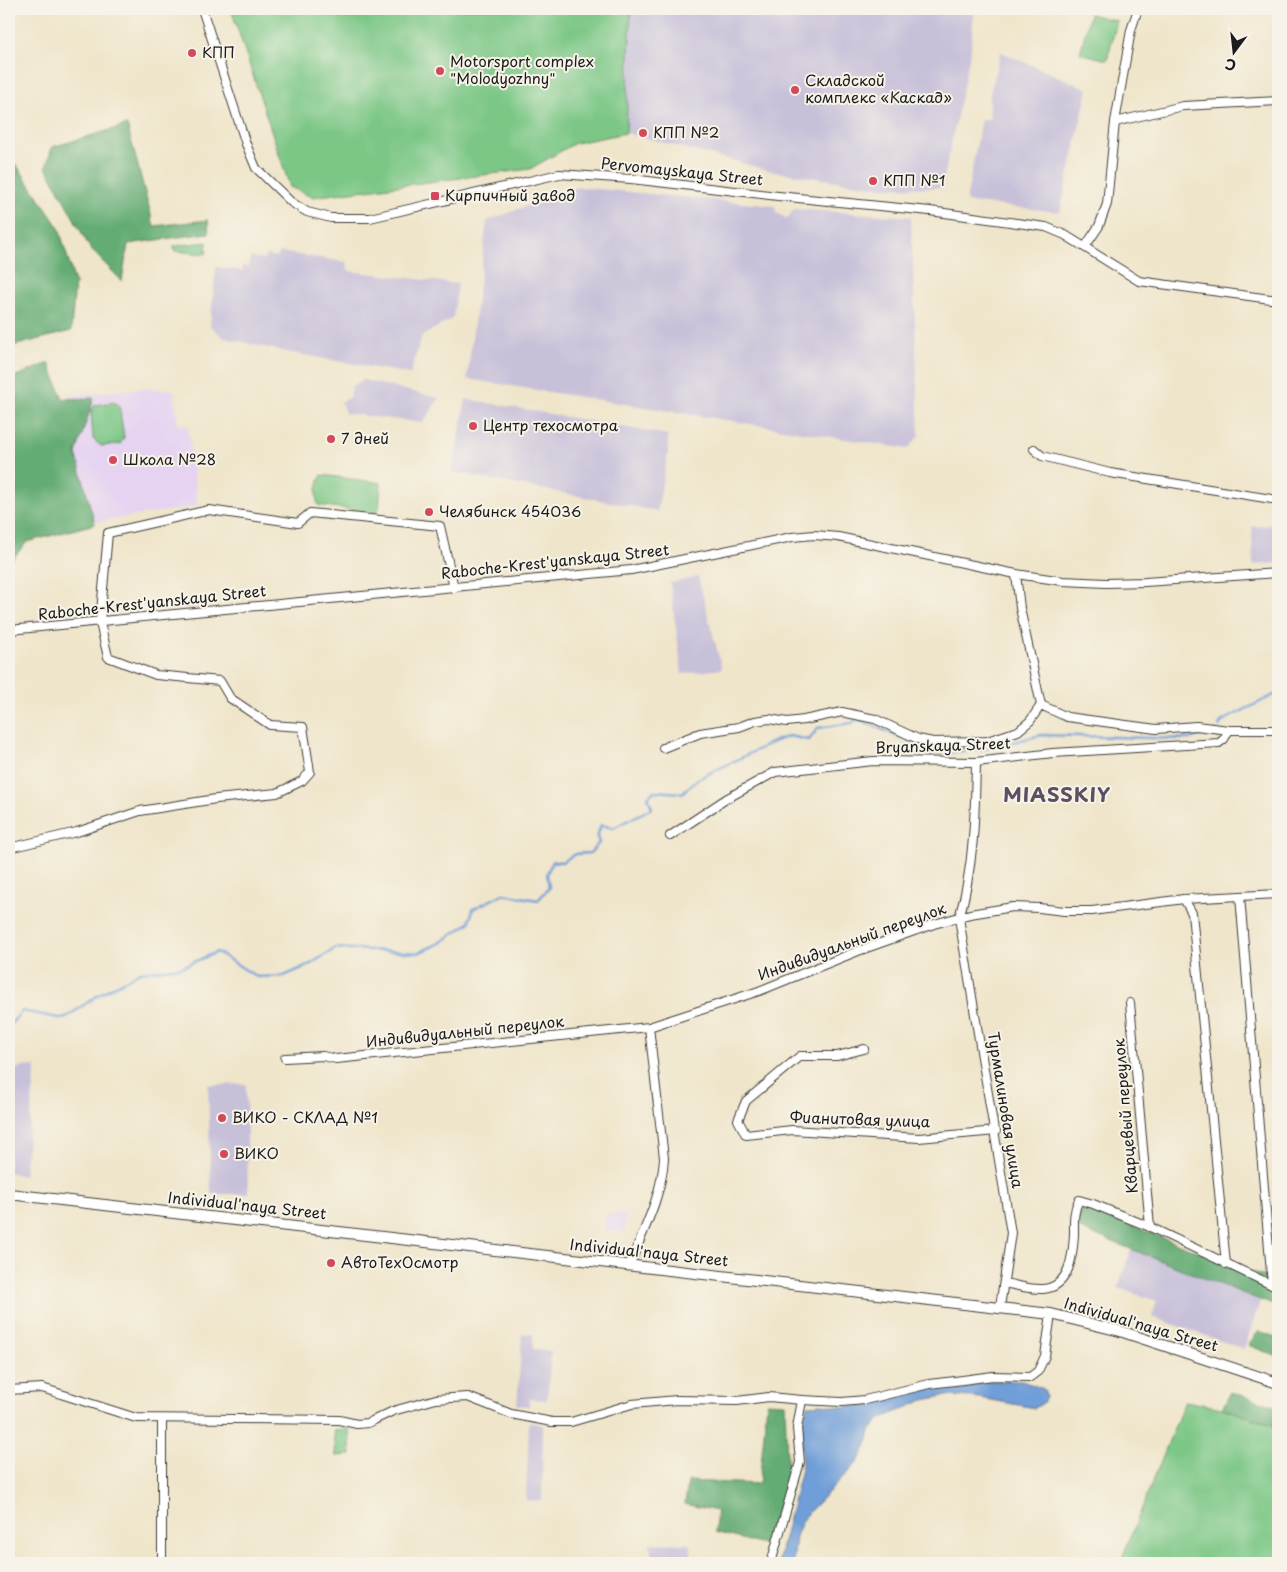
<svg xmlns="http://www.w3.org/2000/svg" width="1287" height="1572" font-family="'Playpen Sans',sans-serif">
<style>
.built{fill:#e5d3f1}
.industrial{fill:#c7c0d9}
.green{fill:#7bc786;stroke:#4c7251}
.forest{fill:#64ac73;stroke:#406448}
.water{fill:#6f9ed8;stroke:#465d7a}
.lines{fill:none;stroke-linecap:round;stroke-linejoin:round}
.stream{stroke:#6f9ed8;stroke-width:2.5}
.minor-casing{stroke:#3c3a36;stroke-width:10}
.major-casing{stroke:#3c3a36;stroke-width:12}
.minor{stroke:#fff;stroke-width:8}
.major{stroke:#fff;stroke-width:10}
.poi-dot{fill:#d1495b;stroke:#f7f3e8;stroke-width:2}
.labels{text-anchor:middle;stroke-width:4;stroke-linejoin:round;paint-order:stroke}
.poi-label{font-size:15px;fill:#1c1c1c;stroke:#f7f3e8;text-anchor:start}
.street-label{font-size:15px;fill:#1c1c1c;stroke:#f7f3e8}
.district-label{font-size:20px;font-weight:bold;letter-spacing:1px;fill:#5b5063;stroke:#f7f3e8}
</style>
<rect width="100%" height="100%" fill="#f7f3e8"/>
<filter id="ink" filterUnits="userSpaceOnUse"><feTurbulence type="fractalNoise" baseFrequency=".02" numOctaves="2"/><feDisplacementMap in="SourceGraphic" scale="10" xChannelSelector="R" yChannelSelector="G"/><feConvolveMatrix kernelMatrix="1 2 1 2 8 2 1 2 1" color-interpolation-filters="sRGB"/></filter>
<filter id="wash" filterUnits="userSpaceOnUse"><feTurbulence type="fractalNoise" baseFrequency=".0096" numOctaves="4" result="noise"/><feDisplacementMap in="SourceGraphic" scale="20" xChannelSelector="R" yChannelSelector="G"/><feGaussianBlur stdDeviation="1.12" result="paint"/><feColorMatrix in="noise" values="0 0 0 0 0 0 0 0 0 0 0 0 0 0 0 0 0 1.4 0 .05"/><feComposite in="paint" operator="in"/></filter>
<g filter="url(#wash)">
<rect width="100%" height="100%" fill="#efe5ca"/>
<g class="built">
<polygon points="143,388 174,390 178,425 188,425 197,506 45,530 25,401"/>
<polygon points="605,1214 626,1214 625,1231 605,1230"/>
</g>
<g class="industrial">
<polygon points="631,9 974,9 971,48 942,188 878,187 776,172 626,133"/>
<polygon points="1001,52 1088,89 1060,212 966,202 981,120 990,119 989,98"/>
<polygon points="577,187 775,206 776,212 787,219 794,209 911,217 919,436 908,449 467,379 487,221"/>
<polygon points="280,252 346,262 349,271 458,284 453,318 422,336 410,374 292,353 224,338 210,326 216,267 243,271 243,266 249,267 250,257 264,259 267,255 276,257"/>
<polygon points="363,380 439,398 423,423 345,413 341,402 350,397 352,386"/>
<polygon points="466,399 668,435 668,453 657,511 452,472"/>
<polygon points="1278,524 1278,563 1253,565 1252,527"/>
<polygon points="698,577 722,669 682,674 670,583"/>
<polygon points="36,1066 24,1176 9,1172 9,1075 20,1067"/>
<polygon points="246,1084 248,1194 211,1194 208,1085"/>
<polygon points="1133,1244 1264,1289 1244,1349 1152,1317 1157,1301 1118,1288"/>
<polygon points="522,1334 533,1334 533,1349 551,1351 547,1400 529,1399 529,1406 517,1405"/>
<polygon points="529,1422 543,1425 542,1501 526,1500"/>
<polygon points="650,1543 691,1544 691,1563 652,1563"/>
</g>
<g class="green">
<polygon points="231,9 631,9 626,133 575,143 530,169 312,197 290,187"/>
<polygon points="1090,14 1117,21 1107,60 1080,53"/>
<polygon points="207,242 206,254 174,251 174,246"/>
<polygon points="114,402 119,405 124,437 120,444 101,446 93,439 91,411 95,405"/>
<path d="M322,475L381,483L379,509L374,513L318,505C315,496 317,482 322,475Z"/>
<polygon points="1185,1401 1222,1408 1278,1427 1278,1563 1120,1563"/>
<polygon points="349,1429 351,1455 336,1456 334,1430"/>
</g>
<g class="forest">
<polygon points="127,125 154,226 208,220 209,233 128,244 122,281 91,250 46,167 52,147"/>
<polygon points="16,164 59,228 75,283 71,331 9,347 9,168"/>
<polygon points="49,363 63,399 94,398 76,453 95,524 27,542 9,563 9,383 16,376"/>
<polygon points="1081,1210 1093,1211 1278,1282 1278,1307 1080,1229 1076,1225 1077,1217"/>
<polygon points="1259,1331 1278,1338 1278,1357 1248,1345"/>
<polygon points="1231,1392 1278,1407 1278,1427 1222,1408"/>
<polygon points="767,1402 785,1403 788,1486 763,1545 715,1532 717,1511 685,1504 688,1481 759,1484"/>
</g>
<polygon class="water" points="982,1381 1022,1381 1044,1389 1046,1396 1043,1403 1035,1408 974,1397 944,1396 924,1400 880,1419 870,1431 866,1447 858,1462 804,1517 796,1536 793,1563 778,1563 802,1465 802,1427 807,1405 822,1404 841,1407 861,1404 943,1386"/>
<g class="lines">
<g class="stream">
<polyline points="1219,726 1222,721 1278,693"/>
<polyline points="9,1026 22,1011 64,1019 98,995 140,972 182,967 217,952 257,977 284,976 309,965 336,948 418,953 440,943 469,923 473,909 503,894 538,900 549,888 547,873 553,861 562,862 575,854 590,853 599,843 597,837 601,825 613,828 652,808 648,797 654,791 682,793 698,779 775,741 789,736 809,740 818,728 852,723 857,719 939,753 987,749 1041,735 1188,739 1216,731"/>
</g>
</g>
</g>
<g filter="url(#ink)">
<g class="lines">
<defs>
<g id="minor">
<polyline points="202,9 246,144 256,168 291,202 307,212 331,218 370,218 559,174 631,179 778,196 930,211 1046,227 1065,235 1139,281 1278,300"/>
<polyline points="1115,122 1183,106 1278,101"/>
<polyline points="1085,247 1099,226 1107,204 1115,122 1131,30 1138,9"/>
<polyline points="1034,449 1042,456 1110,473 1278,500"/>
<polyline points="1016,574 1020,608 1041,705"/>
<polyline points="9,630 631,570 792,537 814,535 838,537 1016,574 1063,581 1106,583 1145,582 1278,573"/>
<polyline points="663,748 700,733 739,727 755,721 769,719 787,722 804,720 842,712 875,719 918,739 933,742 987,741 1018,731 1030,721 1041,705 1067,717 1156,729 1196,726 1229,730 1278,730"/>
<path d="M976,762C975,815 974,867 959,918L1011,1233L1000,1307"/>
<polyline points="670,836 726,799 775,772 873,761 976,762 1053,753 1219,743 1224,739 1229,730"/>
<polyline points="9,848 77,832 140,811 216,799 277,793 302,781 310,772 303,727 270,725 230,698 220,681 156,675 108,657 100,623 108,533 209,510 298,523 310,513 440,526 454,588"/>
<polyline points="1240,896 1272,1285"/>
<polyline points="1184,899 1192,913 1226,1264"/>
<polyline points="1130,1003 1150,1227"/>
<polyline points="864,1049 837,1056 800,1056 746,1101 738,1120 746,1135 792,1130 919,1138 996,1131"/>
<polyline points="285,1058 323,1056 336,1059 649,1027 759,991 858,951 934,924 970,914 1013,907 1039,908 1064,911 1092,911 1184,899 1278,894"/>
<path d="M629,1266C643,1231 662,1196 664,1158L649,1027"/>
<path d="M1004,1283C1016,1285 1030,1290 1043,1289C1070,1287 1073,1255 1074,1234C1074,1222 1073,1211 1079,1200L1093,1204L1150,1227L1278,1288"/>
<polyline points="9,1390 42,1388 136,1418 339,1420 357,1424 368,1423 393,1411 436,1399 468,1397 511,1414 552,1422 571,1422 632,1404 677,1400 737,1401 769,1397 802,1400"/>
<polyline points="162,1419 162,1563"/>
<polyline points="771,1563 800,1462 797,1428 802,1400 842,1402 865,1400 929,1384 955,1381 993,1376 1030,1377 1038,1371 1045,1356 1051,1314"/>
</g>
<polyline id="major" points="9,1194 1051,1314 1120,1331 1278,1383"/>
</defs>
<use href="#minor" class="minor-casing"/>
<use href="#major" class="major-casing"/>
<use href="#minor" class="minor"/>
<use href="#major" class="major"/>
</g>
</g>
<g class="poi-dot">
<circle cx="192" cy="53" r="5"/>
<circle cx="440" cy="71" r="5"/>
<circle cx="795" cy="90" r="5"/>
<circle cx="643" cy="133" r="5"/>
<circle cx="873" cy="181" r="5"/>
<rect x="430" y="191" width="10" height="10" rx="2.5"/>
<circle cx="473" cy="426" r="5"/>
<circle cx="331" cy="439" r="5"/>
<circle cx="113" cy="460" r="5"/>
<circle cx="429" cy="512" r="5"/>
<circle cx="222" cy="1118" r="5"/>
<circle cx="224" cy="1154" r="5"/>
<circle cx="331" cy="1263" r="5"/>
</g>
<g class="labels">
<g class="poi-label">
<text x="202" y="58">КПП</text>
<text x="450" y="67">Motorsport complex<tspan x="450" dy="17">"Molodyozhny"</tspan></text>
<text x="805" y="86">Складской<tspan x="805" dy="17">комплекс «Каскад»</tspan></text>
<text x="653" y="138">КПП №2</text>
<text x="883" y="186">КПП №1</text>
<text x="445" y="201">Кирпичный завод</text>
<text x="483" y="431">Центр техосмотра</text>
<text x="341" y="444">7 дней</text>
<text x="123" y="465">Школа №28</text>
<text x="439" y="517">Челябинск 454036</text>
<text x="232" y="1123">ВИКО - СКЛАД №1</text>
<text x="234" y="1159">ВИКО</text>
<text x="341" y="1268">АвтоТехОсмотр</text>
</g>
<g class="street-label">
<text transform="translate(682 172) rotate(6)" y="5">Pervomayskaya Street</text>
<text transform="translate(555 562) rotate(-6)" y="5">Raboche-Krest'yanskaya Street</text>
<text transform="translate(152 603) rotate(-6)" y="5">Raboche-Krest'yanskaya Street</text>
<text transform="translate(943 746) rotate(-2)" y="5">Bryanskaya Street</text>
<text transform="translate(852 942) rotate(-20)" y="5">Индивидуальный переулок</text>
<text transform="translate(465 1032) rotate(-6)" y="5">Индивидуальный переулок</text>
<text transform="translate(1005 1110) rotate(81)" y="5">Турмалиновая улица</text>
<text transform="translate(1126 1116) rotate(-95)" y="5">Кварцевый переулок</text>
<text transform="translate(860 1120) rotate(2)" y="5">Фианитовая улица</text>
<text transform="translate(247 1206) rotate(6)" y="5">Individual'naya Street</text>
<text transform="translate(649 1253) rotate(6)" y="5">Individual'naya Street</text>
<text transform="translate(1141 1325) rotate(16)" y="5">Individual'naya Street</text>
</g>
<g class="district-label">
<text x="1057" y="802">MIASSKIY</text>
</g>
</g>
<rect width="1287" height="1572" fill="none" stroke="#f7f3e8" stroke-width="30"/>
<g transform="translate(1234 52) rotate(195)" stroke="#f7f3e8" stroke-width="4" paint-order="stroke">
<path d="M0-4L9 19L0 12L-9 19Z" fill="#1c1c1c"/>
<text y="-8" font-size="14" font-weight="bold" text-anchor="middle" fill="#1c1c1c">С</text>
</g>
</svg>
